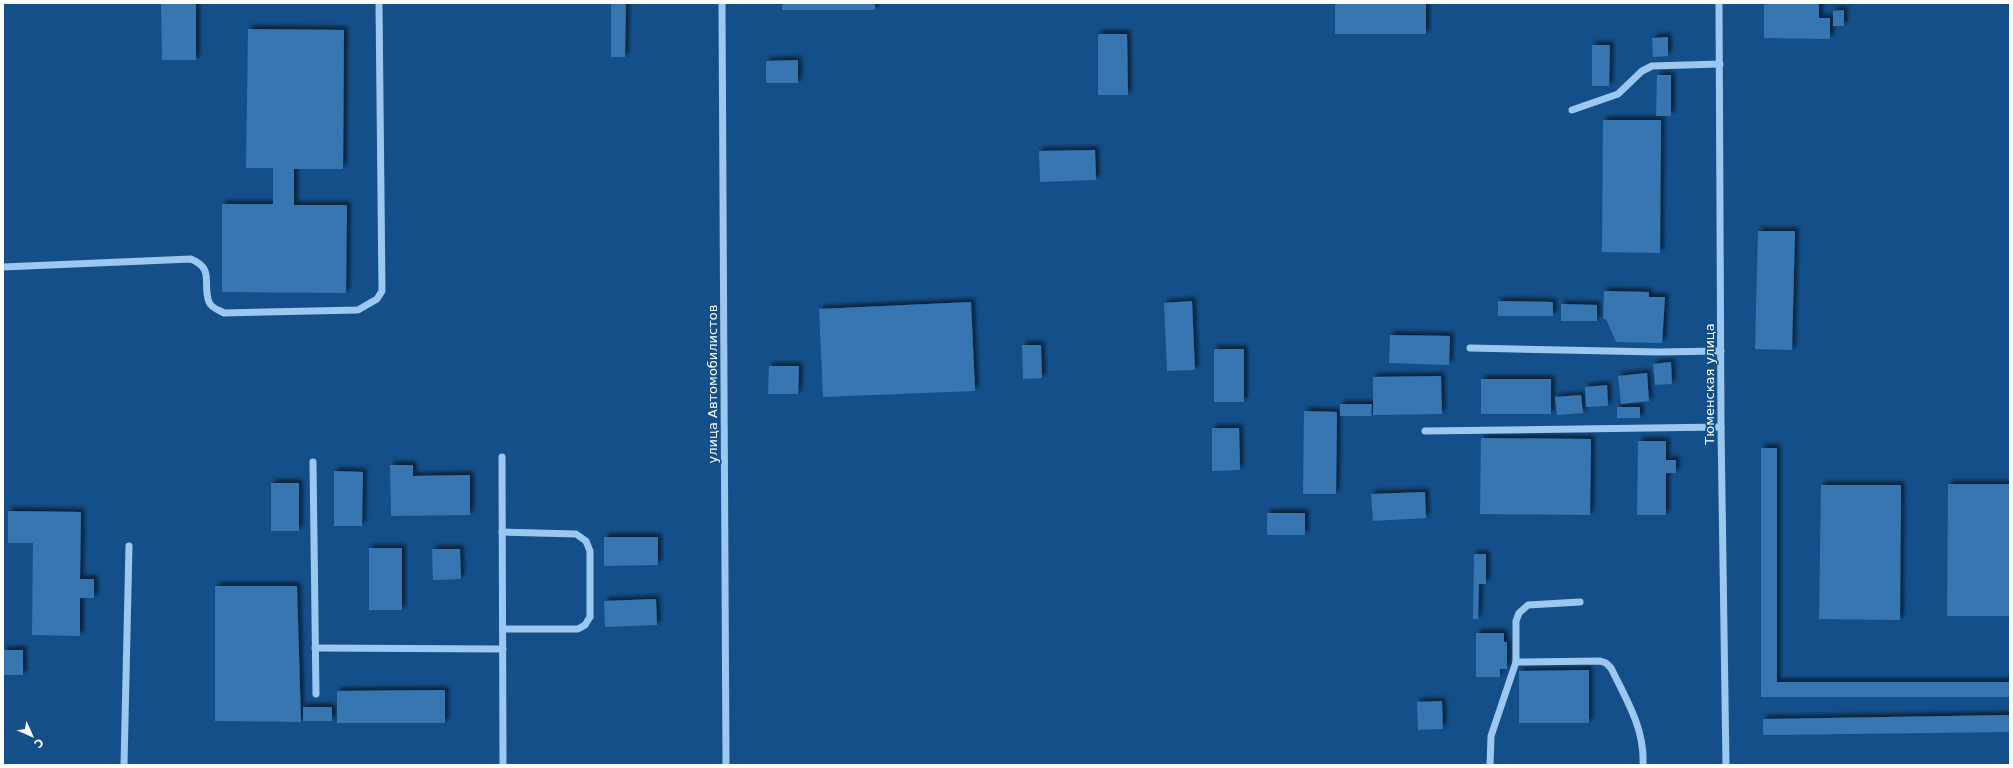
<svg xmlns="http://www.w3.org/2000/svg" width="2013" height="768" font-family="'DejaVu Sans',sans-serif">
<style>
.building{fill:#3776b2;filter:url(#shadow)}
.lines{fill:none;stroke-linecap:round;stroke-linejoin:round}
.minor{stroke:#9bc7f0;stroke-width:7}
.labels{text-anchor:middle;stroke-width:3.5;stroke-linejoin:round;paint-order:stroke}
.street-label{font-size:13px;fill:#fff;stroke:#144f8a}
</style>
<defs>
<filter id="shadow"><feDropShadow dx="3.5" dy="-3.5" stdDeviation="2" flood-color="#0009"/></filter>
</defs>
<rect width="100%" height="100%" fill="#144f8a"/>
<g class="building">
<polygon points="161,3 196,3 196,60 162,60"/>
<polygon points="611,3 626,3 625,57 611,57"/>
<rect x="782" y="3" width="93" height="7"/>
<rect x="1335" y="3" width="91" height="31"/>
<polygon points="1764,3 1819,3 1819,18 1830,18 1830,39 1764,38"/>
<polygon points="1844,10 1844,26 1833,26 1833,11"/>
<polygon points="248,29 344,30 343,169 294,169 294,205 347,205 346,293 222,292 222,204 273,204 273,168 246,168"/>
<polygon points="1098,34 1127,34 1128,95 1098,95"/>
<polygon points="1668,37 1668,56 1653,57 1652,38"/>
<polygon points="1592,45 1610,45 1609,86 1592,86"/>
<polygon points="798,60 798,83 766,83 766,61"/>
<polygon points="1657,75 1671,75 1671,116 1656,116"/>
<polygon points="1603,120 1661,120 1660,253 1602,252"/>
<polygon points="1095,150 1096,180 1040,182 1039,151"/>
<polygon points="1758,231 1795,231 1792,350 1755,349"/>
<polygon points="1604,291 1649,292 1649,297 1665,297 1662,343 1616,342 1606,319 1603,319"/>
<polygon points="1192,301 1195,370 1167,371 1164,303"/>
<polygon points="1498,301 1553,302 1553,316 1498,316"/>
<polygon points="971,302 975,391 823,397 819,309"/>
<polygon points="1561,304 1597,305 1597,321 1561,321"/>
<polygon points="1390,335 1450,336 1449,365 1389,363"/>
<polygon points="1022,345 1041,345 1042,378 1023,379"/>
<rect x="1214" y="349" width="30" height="53"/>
<polygon points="1671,362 1672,384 1655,385 1653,364"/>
<polygon points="769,366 799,366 798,394 768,394"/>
<polygon points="1647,373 1649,401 1621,404 1618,376"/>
<polygon points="1441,376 1442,414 1373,415 1373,377"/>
<rect x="1481" y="379" width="70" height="35"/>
<polygon points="1607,385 1608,406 1586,407 1585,387"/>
<polygon points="1581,395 1583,413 1557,415 1555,397"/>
<polygon points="1340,404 1372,404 1371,416 1340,416"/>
<rect x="1617" y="407" width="23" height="11"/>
<polygon points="1304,411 1337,412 1336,494 1303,494"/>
<polygon points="1212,428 1239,428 1240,470 1212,471"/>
<polygon points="1481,438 1591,439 1590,515 1480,514"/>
<polygon points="1638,441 1666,441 1666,460 1676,460 1676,473 1666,473 1666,515 1637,515"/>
<polygon points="1761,448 1777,448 1777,682 2010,682 2010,697 1761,697"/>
<polygon points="390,465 413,465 413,476 470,475 470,515 391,516"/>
<polygon points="334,471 363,472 362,526 334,526"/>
<rect x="271" y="483" width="28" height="48"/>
<polygon points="1948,484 2010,484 2010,616 1947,616"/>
<polygon points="1821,485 1901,485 1900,620 1819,619"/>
<polygon points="1425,492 1426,518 1373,521 1371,494"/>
<polygon points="8,511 81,512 80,579 94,579 94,598 80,598 80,636 32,635 33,543 8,543"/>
<rect x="1267" y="513" width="38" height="22"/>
<polygon points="604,537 658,537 658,565 604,566"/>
<rect x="369" y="548" width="33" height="62"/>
<polygon points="432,549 460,549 461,579 433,580"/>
<polygon points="1474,554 1486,554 1486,584 1479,584 1478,619 1473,619"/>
<polygon points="215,586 297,586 301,722 215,721"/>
<polygon points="656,599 657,625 605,627 604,601"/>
<polygon points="1476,633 1504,633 1504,642 1507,642 1507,669 1500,669 1500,677 1476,677"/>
<rect x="3" y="650" width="20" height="25"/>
<polygon points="1589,670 1589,723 1519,723 1519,671"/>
<polygon points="445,690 445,723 337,723 337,691"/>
<polygon points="1442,701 1443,729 1418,730 1417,702"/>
<rect x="303" y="707" width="29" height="14"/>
<polygon points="2010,715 2010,732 1763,735 1763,719"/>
</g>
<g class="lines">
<g class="minor">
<polyline points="722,3 726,765"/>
<polyline points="1719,3 1721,427 1726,765"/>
<polyline points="1572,110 1618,94 1642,71 1652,66 1720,64"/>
<path d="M3,267L191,259C215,269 202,283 209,302C211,308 219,310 224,313L358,310L377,299L382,291L379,3"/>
<polyline points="1470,348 1658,352 1721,351"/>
<polyline points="1425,431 1721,427"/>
<polyline points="502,457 503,765"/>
<polyline points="313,462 316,694"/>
<polyline points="502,532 576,534 586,541 590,551 590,617 585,625 578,629 503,629"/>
<polyline points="315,648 503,649"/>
<path d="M1516,662L1600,661L1606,663L1611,668C1626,699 1645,729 1643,765"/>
<polyline points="124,765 129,546"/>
<polyline points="1490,765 1491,736 1516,662 1516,621 1519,613 1528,605 1580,602"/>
</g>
</g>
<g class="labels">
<g class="street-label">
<text transform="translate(712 384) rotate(-90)" y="5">улица Автомобилистов</text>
<text transform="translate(1709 384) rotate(-90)" y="5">Тюменская улица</text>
</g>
</g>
<rect width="2013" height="768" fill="none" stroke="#ffffff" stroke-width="8"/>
<g transform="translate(32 736) rotate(135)" stroke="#144f8a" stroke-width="3" paint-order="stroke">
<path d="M0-3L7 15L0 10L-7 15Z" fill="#ffffff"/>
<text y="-6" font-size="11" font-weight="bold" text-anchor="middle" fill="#ffffff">С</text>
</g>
</svg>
